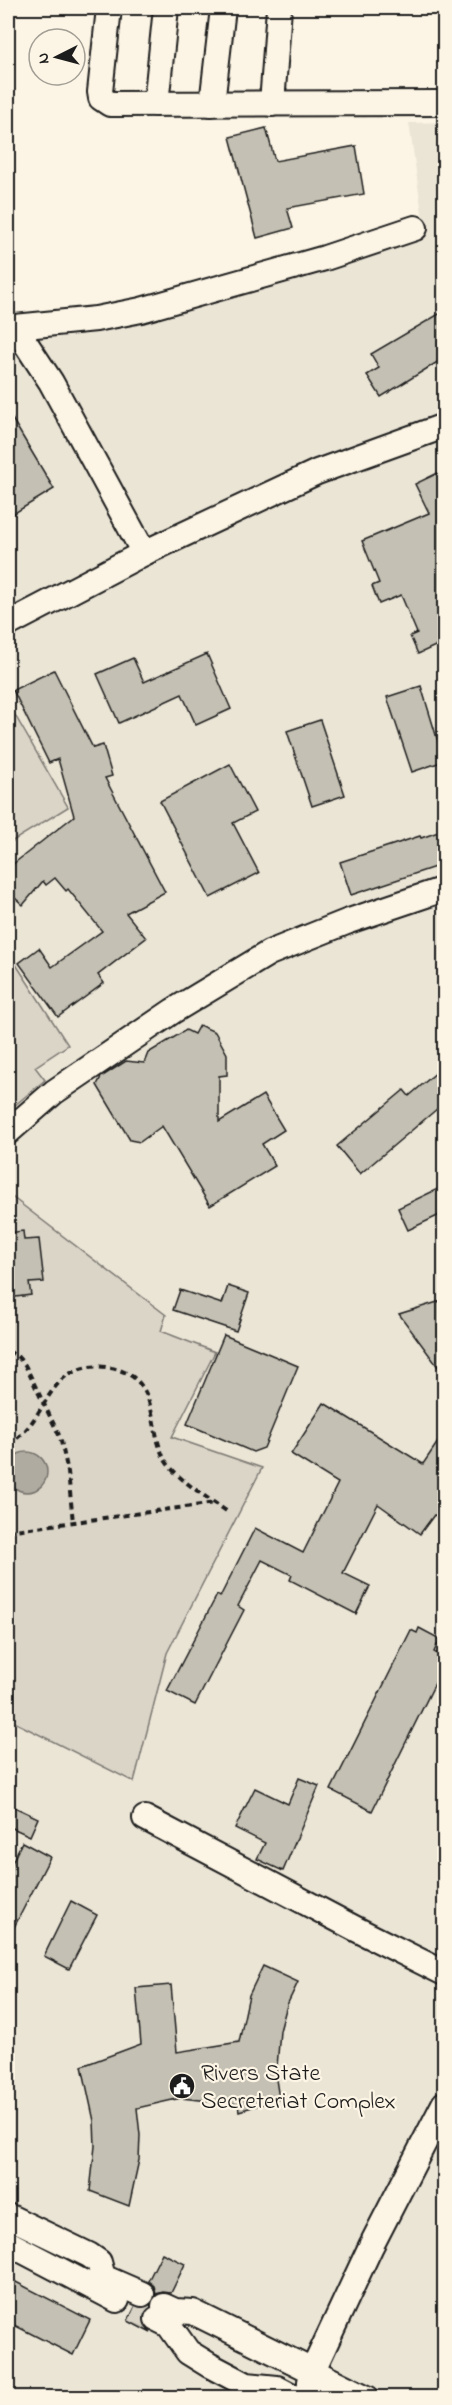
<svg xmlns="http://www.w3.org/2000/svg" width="452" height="2405" font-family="'Indie Flower',sans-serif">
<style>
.built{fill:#ebe5d6}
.green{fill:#dbd5c8;stroke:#7c7872;stroke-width:1.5}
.water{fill:#b0aba1;stroke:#75726c;stroke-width:1.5}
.building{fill:#c4c0b3;stroke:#1c1c1c;stroke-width:1.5}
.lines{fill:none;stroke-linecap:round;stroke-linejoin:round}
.minor-tunnel{stroke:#dad4c7;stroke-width:24;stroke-dasharray:24 12;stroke-linecap:butt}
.minor-casing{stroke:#1c1c1c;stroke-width:28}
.path{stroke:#1c1c1c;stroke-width:4;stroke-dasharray:6 4.5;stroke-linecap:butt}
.minor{stroke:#fcf5e5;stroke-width:24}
.labels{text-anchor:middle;stroke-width:4.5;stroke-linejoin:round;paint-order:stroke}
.poi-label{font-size:24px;fill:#1c1c1c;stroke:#fcf5e5;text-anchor:start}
</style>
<rect width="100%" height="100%" fill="#fcf5e5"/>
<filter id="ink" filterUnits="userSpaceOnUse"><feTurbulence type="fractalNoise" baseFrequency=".0167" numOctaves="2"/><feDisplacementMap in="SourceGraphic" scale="12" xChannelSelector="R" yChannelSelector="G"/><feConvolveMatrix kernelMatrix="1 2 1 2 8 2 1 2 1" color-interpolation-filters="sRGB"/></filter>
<g filter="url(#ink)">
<polygon class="built" points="444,122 444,2397 8,2397 8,339 425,234 409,123"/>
<g class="green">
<polygon points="8,703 68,807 8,844"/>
<polygon points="8,952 68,1045 35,1067 45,1080 8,1111"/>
<polygon points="8,1194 166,1315 161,1331 215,1352 172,1437 262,1468 167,1653 134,1782 8,1719"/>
</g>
<circle class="water" cx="27" cy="1472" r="20"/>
<g class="building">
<polygon points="266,128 275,161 356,146 364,194 287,208 293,228 257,238 230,137"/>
<polygon points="444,311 444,358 381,397 367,375 379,368 371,354"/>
<polygon points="8,412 54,489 8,517"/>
<polygon points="444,470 444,642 418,654 410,636 417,633 401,595 379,604 372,586 379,583 362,541 429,513 415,484"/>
<polygon points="207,654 231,709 196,725 182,694 119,723 97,674 133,658 144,682"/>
<polygon points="54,670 93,748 103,745 112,776 105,778 165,892 126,913 146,938 98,975 104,983 58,1017 19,963 39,948 52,967 102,931 68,889 66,891 55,878 46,885 43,881 23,905 8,892 8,868 74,816 58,759 49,763 13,690"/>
<polygon points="421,686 444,761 412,772 387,697"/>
<polygon points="320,720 345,795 312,806 287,731"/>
<polygon points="230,764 255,812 233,823 259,873 210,898 160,801"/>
<polygon points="444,830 444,864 351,895 340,862 420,836 421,838"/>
<polygon points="199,1025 215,1032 227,1054 227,1075 219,1076 219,1122 263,1095 284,1130 262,1144 275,1166 210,1206 162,1126 140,1142 130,1140 97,1085 101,1077 126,1061 144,1063 148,1053 186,1030 194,1034"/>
<polygon points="444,1066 444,1103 360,1174 337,1146 404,1090 409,1096"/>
<polygon points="444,1186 444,1213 408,1230 398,1208"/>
<polygon points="23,1231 24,1240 39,1239 44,1282 29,1283 31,1295 8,1298 8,1233"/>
<polygon points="228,1286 249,1293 236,1331 173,1310 180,1290 222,1304"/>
<polygon points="444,1300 444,1375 399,1314"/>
<polygon points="224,1335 298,1366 264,1448 253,1452 187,1424"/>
<polygon points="324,1403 423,1464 444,1433 444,1519 434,1515 420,1534 378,1504 343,1573 370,1586 356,1614 290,1580 292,1575 262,1560 238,1606 244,1610 195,1705 167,1691 217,1595 220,1597 255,1528 303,1553 338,1483 291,1454"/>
<polygon points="419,1628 440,1639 434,1652 444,1657 444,1665 372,1811 331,1790 411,1630 417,1633"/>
<polygon points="299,1778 319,1786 283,1871 257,1859 265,1843 235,1828 255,1788 288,1804"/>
<polygon points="8,1804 38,1818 30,1836 8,1826"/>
<polygon points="22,1842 50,1857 8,1939 8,1871"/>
<polygon points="71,1901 97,1915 69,1969 44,1956"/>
<polygon points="263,1966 298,1982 287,2005 280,2031 276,2079 279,2099 239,2111 238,2104 181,2098 137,2108 140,2135 139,2160 129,2206 90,2191 95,2146 94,2121 82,2066 141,2044 136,1988 171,1985 177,2052 239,2042 249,1995"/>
<polygon points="162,2253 185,2264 171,2293 163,2292 156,2294 154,2286 148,2281"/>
<polygon points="8,2278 90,2320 73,2355 8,2322"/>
<polygon points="150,2306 145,2312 143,2319 145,2326 151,2333 128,2321 135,2307 143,2308"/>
</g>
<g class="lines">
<polyline class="minor-tunnel" points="134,2309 157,2319"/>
<defs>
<g id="minor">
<polyline points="109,8 100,92 101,98 110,104 444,103"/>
<polyline points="156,104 166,8"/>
<polyline points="212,104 223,8"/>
<polyline points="272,104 279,8"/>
<polyline points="8,327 15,327 51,382 144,553"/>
<polyline points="15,327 96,319 141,310 325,258 415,228"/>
<polyline points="8,624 144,553 317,472 444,426"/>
<polyline points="8,1132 54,1092 173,1011 269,953 349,921 444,889"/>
<polyline points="145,1818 356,1929 444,1973"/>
<polyline points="8,2216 89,2255 99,2262 103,2277 142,2294"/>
<polyline points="8,2243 117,2300"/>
<polyline points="164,2306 175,2311 193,2312 367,2398"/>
<polyline points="157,2319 169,2325 188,2352 209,2365 247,2385 277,2388 296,2398"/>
<polyline points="309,2398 310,2382 313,2370 371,2246 444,2104"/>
</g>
</defs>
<use href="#minor" class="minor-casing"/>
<g class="path">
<polyline points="8,1351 17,1356 25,1365 60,1437 68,1472 73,1522"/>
<path d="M8,1444C39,1428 45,1387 71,1373C85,1366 96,1365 111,1368C159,1377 148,1423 163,1456C173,1478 210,1499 229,1513"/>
<polyline points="8,1531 215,1503"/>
</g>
<use href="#minor" class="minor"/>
</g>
</g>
<defs>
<symbol id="civic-disc" viewBox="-11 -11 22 22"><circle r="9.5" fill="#1c1c1c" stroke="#fcf5e5"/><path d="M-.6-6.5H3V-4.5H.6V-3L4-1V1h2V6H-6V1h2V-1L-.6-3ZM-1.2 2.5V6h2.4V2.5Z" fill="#fff"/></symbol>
</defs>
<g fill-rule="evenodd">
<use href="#civic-disc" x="167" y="2071" width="30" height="30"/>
</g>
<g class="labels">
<g class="poi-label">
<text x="201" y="2080">Rivers State<tspan x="201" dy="28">Secreteriat Complex</tspan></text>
</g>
</g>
<rect width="452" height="2405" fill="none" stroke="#fcf5e5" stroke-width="30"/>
<rect x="15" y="15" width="422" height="2375" fill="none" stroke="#1c1c1c" stroke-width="2" filter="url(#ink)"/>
<g transform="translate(57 57) rotate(264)"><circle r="28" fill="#fcf5e5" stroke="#a29e95" stroke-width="1.5"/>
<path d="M0-4.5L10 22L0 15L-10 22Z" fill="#1c1c1c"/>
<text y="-9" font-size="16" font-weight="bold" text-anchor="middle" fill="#1c1c1c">N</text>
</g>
</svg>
